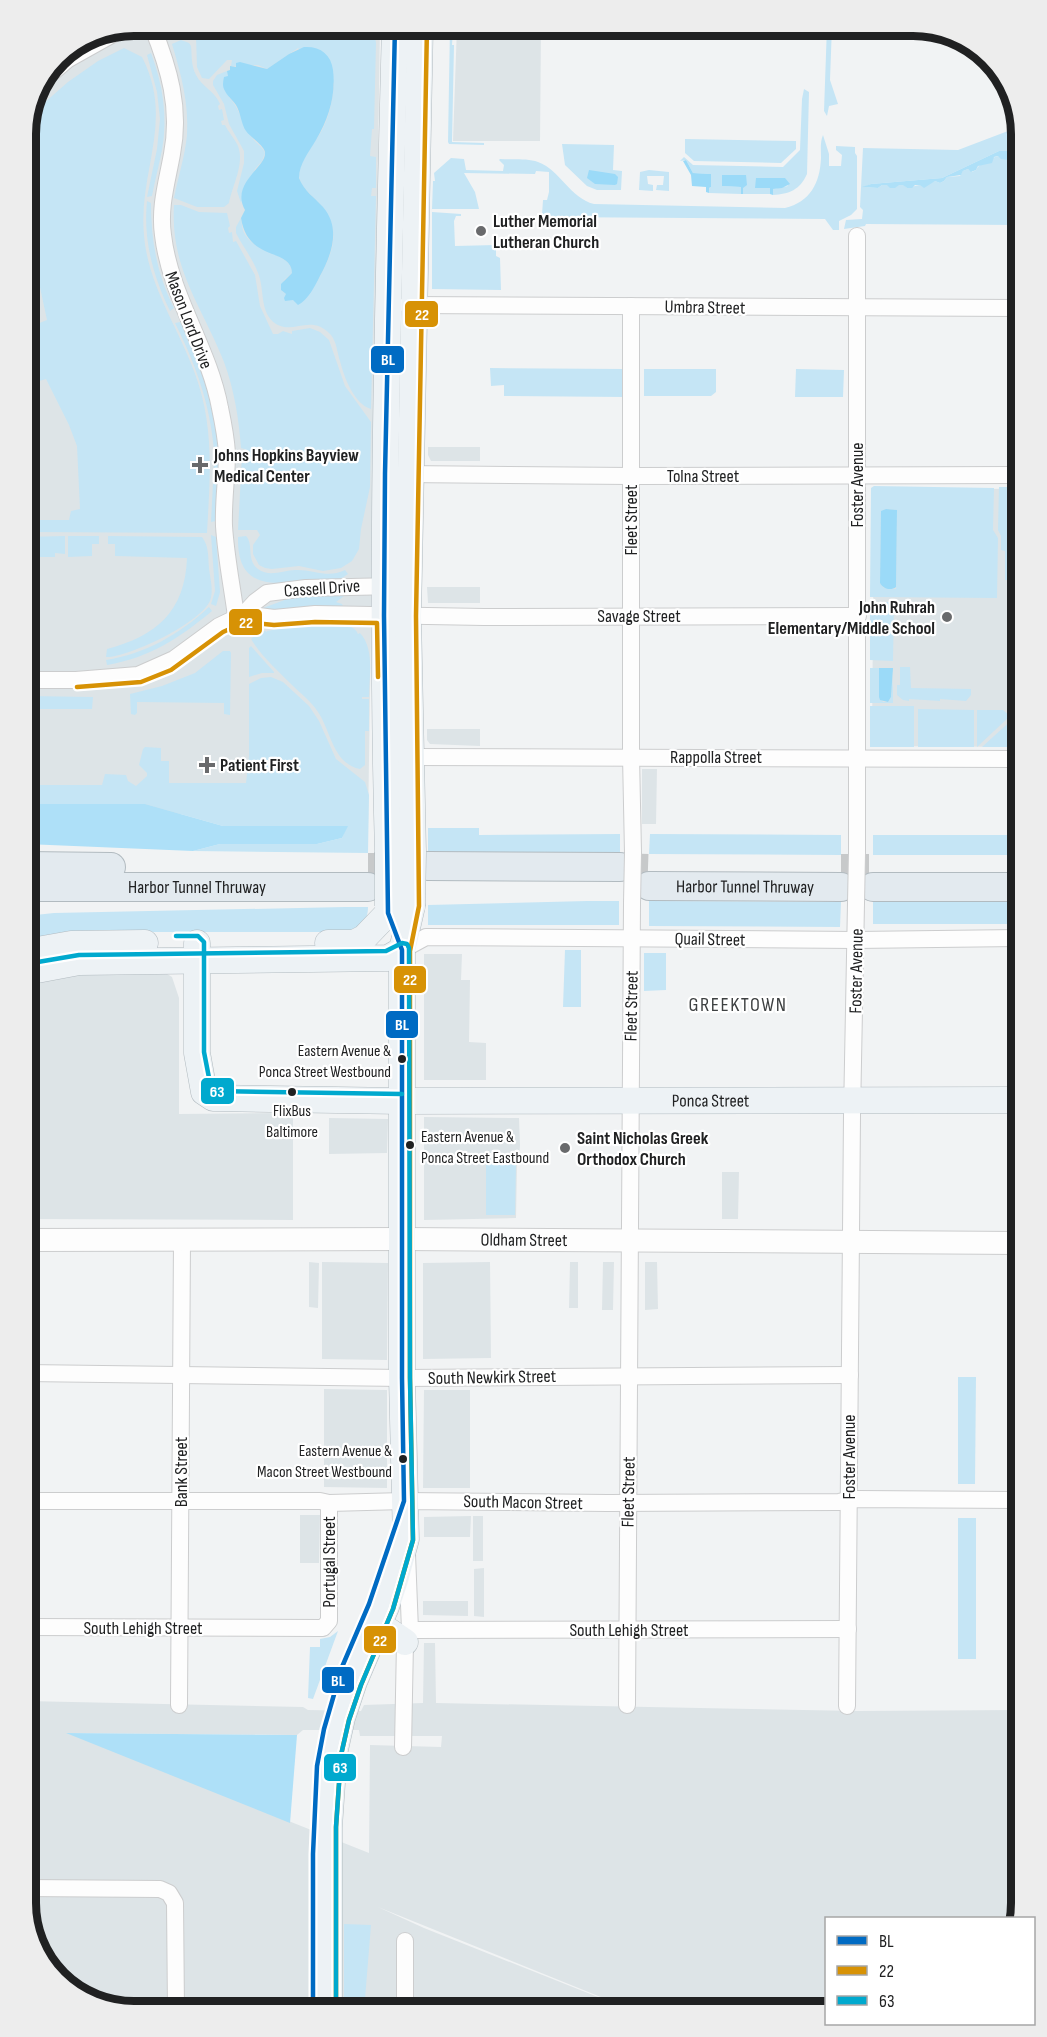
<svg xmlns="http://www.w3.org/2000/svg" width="1047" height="2037" font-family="'Sofia Sans Condensed',sans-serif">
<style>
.built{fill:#dde4e7;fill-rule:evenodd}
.green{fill:#c5e5f5;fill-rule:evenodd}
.forest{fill:#aee0f8}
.water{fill:#9bdaf8}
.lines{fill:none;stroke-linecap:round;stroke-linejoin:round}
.highway-tunnel{stroke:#c7c9ca;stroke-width:28;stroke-dasharray:28 14;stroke-linecap:butt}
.street-casing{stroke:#cccdce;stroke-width:18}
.secondary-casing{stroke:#cccdce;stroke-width:24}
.primary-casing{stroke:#b2bbc0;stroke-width:27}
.highway-casing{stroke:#b2bbc0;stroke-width:30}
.street{stroke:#fdfdfd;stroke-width:16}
.secondary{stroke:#fdfdfd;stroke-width:22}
.primary{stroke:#edf2f5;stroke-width:26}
.highway{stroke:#e3eaef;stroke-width:28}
.street-bridge-casing{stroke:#cccdce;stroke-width:18;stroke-linecap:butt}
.primary-bridge-casing{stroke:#b2bbc0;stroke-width:27;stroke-linecap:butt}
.street-bridge{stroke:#fdfdfd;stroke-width:16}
.primary-bridge{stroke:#edf2f5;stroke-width:26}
.bus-1-casing{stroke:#fff;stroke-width:9}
.bus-2-casing{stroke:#fff;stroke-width:9}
.bus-3-casing{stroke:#fff;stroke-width:9}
.bus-1{stroke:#006bc3;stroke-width:4.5}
.bus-2{stroke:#d79205;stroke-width:4.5}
.bus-3{stroke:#00a9ce;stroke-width:4.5}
.poi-dot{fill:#696a6c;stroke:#fff;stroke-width:2}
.bus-dot{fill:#202122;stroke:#fff;stroke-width:2}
.labels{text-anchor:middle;stroke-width:4.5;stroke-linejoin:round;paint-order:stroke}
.bus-label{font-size:16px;fill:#202122;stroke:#fff;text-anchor:end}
.poi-label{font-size:18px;font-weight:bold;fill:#202122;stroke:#fff;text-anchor:start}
.street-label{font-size:18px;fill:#202122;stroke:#fff}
.neighbourhood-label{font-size:20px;letter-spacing:1.5px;fill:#3e4142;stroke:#fff}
.rim{fill:none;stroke:#202122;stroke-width:8}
.line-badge{stroke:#fff;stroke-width:2}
.badge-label{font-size:16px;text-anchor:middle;font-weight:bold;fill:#fff}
</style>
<rect width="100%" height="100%" fill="#f1f3f4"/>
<g class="built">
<polygon points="134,26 380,26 368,826 26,804 26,127 57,57 92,34"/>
<polygon points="457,26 541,26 540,141 453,141"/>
<polygon points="428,447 480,447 480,461 431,461 428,455"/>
<polygon points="874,488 1021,489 1021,747 872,746"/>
<polygon points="427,587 480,587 480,603 428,603"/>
<polygon points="427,729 480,729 480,746 430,744 427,740"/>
<polygon points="642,769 657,769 656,824 642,824"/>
<polygon points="424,954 462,954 461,980 470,980 469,1042 486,1043 486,1080 424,1080"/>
<polygon points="164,972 172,977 179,998 179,1114 293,1113 293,1220 26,1219 26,985 64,976 89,973"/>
<polygon points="424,1117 519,1118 520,1145 519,1160 517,1161 516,1218 424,1220"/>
<polygon points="329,1118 388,1119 387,1153 329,1154"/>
<polygon points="722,1172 739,1172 738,1219 722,1219"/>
<polygon points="309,1262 319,1263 318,1308 309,1307"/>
<polygon points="322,1262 388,1263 387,1360 322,1359"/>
<polygon points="490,1262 491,1358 423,1359 423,1263"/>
<polygon points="570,1262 578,1262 578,1308 569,1308"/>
<polygon points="603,1262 614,1262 613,1310 602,1310"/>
<polygon points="645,1262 657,1262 658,1309 645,1310"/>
<polygon points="324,1389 387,1390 387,1488 324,1487"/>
<polygon points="424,1390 470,1390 470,1488 423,1488"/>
<polygon points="300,1515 320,1515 319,1563 300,1563"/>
<polygon points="471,1516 470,1537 424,1537 424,1517"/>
<rect x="473" y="1516" width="10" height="45"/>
<polygon points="484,1568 484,1617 474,1616 474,1569"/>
<polygon points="423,1601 468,1601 468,1616 423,1615"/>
<path d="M424,1643H435L436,1703L858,1711L1021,1710V1904L1017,1918H826V2011H127L73,1993L34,1945L26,1903V1701L303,1707L308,1710L361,1711L364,1705L423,1703ZM303,1730H359L360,1736H442L441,1747L370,1745L369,1853L68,1733L297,1735ZM378,1907L623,2006V2007L424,1928Z"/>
</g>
<g class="green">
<path d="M240,26H369L374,32L376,43L374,129H372L370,156L376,157V188H372L371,196H376L371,409C354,404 344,377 340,361C337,352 337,343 331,335C311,313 294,335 276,324C259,313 265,289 258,273C253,259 243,247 236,233V227L241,218C242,224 242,231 246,236C258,255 291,252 292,273L284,280L282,291L286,294L317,282C334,251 344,227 315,199C309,193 301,186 299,177C297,163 317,141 323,128C330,114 333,98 334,83L298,48L267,69L258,65L231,66L232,60H227L209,79L202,78L197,67L196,36Z"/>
<polygon points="450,26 453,29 452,45 454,45 452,142 484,143 484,145 449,144 448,142"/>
<polygon points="827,26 832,26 830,80 838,104 829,106 827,116 824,111"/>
<path d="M181,40L189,43L191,46C192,56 191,66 196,75C202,87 215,91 220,104L218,106L219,110L222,109L224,120L221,121L222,125H225C229,133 235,139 238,146C245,164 232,186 229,203L224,207H197L174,198C178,177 185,156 187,135C189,103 181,74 172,44Z"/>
<path d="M124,48L142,57C175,121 138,171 144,235C148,285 177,325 194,371C215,426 210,476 207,533L30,532V520H69L71,511L80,509L77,446L69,425L46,379L39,381V367H26V349L35,341L37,324L47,320L26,222V127L35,111L68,82L98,61Z"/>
<path d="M151,53C163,85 168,117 162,150C159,165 155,180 152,196L147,197L157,149L160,119L157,92L147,55Z"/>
<path d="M227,71L229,76V97C240,109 243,126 253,139C257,144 262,146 265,153L262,161L255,169L241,203L237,191L244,163V151L229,124L224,104L213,85V81L217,75Z"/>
<path d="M804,89L809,92L807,174C800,190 789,194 773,195V189L788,186L782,178H756L770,188V194H743V188L722,175V186L741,187V194L709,193V188L711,187V174L693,173L686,160L680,161L684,157L693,165L783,167L800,150L802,99Z"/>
<polygon points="1014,95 1021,129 1013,129 1009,121 1010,97"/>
<path d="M1008,131L1011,135L1021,132V150L999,151L942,178L871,184L864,187L878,188L882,185H904L907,188L935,181L940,183L944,181L947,177L960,176L963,171L968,169L972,172L976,170C981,160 1001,153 1012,156C1016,157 1018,159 1021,161V225L866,224L865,226L844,229L846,220L862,219L863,210L860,207L863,148L958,150Z"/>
<path d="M823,135L829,154V166H841L842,155L836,150V146L855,147V153L857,156V209L851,215L839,221V230H833L825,219L546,217L542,215L543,200H547L549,192V172L536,171L535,174L464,173L475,192L479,209H432L433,181H435L434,173L451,158L464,159L466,170L503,171L504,165L499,160L500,159C511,160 527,158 538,162C560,170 570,198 594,204L785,208C810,202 820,183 821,158C821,150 820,142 823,135Z"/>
<polygon points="685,139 796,141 796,149 781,163 694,161 685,153"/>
<polygon points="562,144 614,145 613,170 622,171 621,190 597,190 587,186 565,165"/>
<polygon points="649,170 669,172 669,191 656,190 657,185 663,185 664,176 647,176 648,184 653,185 653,191 639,190 640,172"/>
<path d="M147,201L151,203C151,241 157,274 174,308L170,311C153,276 143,240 147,201Z"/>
<path d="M174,205H181L199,212L227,213L230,226L228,228L229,233L232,232L233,242L236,241L255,275L260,306L273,334H278L283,331L292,334V331L310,328L320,332L329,340L345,386L371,422L370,487L361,529L359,549L352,561L341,568L323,571L299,566L272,569L265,568L259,565L253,554V545L260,535L257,530H238L242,456L247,454V450L241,448C239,419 234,389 224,362C202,306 170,269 174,205Z"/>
<polygon points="432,212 461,214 461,216 456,216 454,221 455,246 496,245 496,256 500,258 501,290 432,289"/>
<path d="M180,322L195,352L211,396L219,449L214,450C210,404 196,365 175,323Z"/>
<polygon points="490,368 624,369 624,397 504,396 504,385 491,386"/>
<polygon points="644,369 716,369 716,392 711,396 644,396"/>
<polygon points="796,369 844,370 843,397 795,397"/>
<polygon points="214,463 219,464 216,521 211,522"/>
<path d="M874,486L994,488L993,530L998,538L997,598L870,597L871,488ZM886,509L897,510L896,589L884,588L880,583L881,512Z"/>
<polygon points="999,487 1021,487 1021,581 1005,580 1005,551 1001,550 1001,536 998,530"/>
<polygon points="211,535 216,537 220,592 216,606 211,604 215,591"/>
<polygon points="65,536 65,554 55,553 55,557 26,557 26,537"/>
<polygon points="68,536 99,536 99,544 92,544 92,556 68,557"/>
<path d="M108,536L202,537C209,546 208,556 209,568C210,578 214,591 210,601C198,624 135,654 109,657H106L107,649C156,636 185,612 187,558L115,556V544H108Z"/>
<path d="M246,536C254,544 246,560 258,569C270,578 283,570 295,570C314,569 327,579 345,570L348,574C337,583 321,581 307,582C269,584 237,588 238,537Z"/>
<polygon points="1008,587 1021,587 1021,643 1007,643"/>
<polygon points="304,596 344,596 336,602 342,604 344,608 279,611 263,608 290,598"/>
<polygon points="870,602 894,602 893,661 870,660"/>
<path d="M209,607L212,611C178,639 151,657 107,665L106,660C145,654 180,634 209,607Z"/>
<path d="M301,625C315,629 351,617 358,634L360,633C375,649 369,677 369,697H362V699H369V731H365V765L360,769C333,764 331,731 318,712C311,701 301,694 292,685C278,671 261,656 251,639L253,637L265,631L267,632V631Z"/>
<polygon points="251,646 274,672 274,673 262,673 249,677 249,648"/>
<polygon points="223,651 230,651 231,653 230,715 224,714 224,703 137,702 137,713 135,715 131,714 130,694 162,686 195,673"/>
<polygon points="900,667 910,667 911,688 971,689 971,695 966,701 940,699 940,701 909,699 909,701 903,700 897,695 897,685 900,685"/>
<polygon points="870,668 879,668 879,697 883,702 888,702 891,697 893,678 893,703 870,703"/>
<polygon points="271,677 283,682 309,706 319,721 336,759 365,782 369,795 368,853 193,851 220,844 317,844 342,838 347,826 223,826 145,804 26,804 26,785 102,785 105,774 126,775 128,781 136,786 147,776 147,773 139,765 143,749 145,747 161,748 161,761 169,761 169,783 246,783 249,756 249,684 261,678"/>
<polygon points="26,696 93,697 92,709 26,709"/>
<rect x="870" y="706" width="44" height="41"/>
<polygon points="918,709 974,710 974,747 918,747"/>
<polygon points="977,710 1003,710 1010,716 977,747"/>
<polygon points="1016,716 1021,716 1021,747 982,747"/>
<polygon points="428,828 479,828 479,835 620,834 620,854 428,853"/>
<polygon points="650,834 841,835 841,855 649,854"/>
<rect x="873" y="835" width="148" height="20"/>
<polygon points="587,901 619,901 619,925 428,925 428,905"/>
<polygon points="649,901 841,902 840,927 649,926"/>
<rect x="873" y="902" width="148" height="22"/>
<path d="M345,907H368C368,923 359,927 346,932H148L26,940V916L54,913Z"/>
<polygon points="565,950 581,950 581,1007 563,1007"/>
<polygon points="644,953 666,953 666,990 644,991"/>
<polygon points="516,1164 515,1215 486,1215 486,1164"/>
<polygon points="958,1377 976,1377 975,1484 958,1484"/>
<rect x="958" y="1518" width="18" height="141"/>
<polygon points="338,1631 313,1699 308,1698 310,1647 320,1647 320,1639 330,1637"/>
<polygon points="344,1924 371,1925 364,2011 344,2011"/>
</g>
<g class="forest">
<polygon points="1021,150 1021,161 1009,156 1008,160 1001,159 998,156 994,157 992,163 978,166 976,170 971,172 968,169 963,171 961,175 947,177 944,181 940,183 935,181 924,188 920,185 915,185 912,188 907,188 903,185 899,185 895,188 890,188 887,185 882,185 878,188 862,187 871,184 942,178 999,151"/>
<polygon points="26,804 145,804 223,826 348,826 342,838 317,844 220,844 193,851 26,844"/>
<polygon points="66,1733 297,1735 290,1823"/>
</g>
<g class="water">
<path d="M304,47C320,46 331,54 333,70C336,95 329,118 316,140C309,152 299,164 299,178C304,191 314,197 323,207C341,228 332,254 320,276C315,286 308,300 298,305L293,300L285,301L284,298L286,294L281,290V284L292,273C291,247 248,263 241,218L245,210C230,183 267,167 265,152C263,144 251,138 246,131C241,124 241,113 236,105C233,100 227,96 225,91C222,86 223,82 224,77L228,76L227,71L230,70V66L236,67V63L240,62L267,69L289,54Z"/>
<polygon points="686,160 693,173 711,174 711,187 709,188 709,193 706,192 706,187 692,186 691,175 683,161"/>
<polygon points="589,170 615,174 618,177 617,184 615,185 595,184 587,178"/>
<polygon points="722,175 746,175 747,185 743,188 743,194 741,194 741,187 722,186"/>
<polygon points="756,178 785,178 790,184 782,188 773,189 773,195 770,194 770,188 755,188"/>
<path d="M886,509L897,510L896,587C891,591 883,589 880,583L881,511Z"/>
<polygon points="879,668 893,668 891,697 888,702 880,700 879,697"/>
</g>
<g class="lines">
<g class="highway-tunnel">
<polyline points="368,867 414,867"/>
<polyline points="620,867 649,868"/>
<polyline points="841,868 873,868"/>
</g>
<defs>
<g id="street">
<path d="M152,26C169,68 181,108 172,154C167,182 159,207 163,235C170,296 209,348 220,408C223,422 226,438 227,453C227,477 223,502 224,526C226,557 232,586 236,616"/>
<polyline points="407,305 1021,308"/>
<polyline points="631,306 631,756 633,853"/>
<polyline points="403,474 631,476 1021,475"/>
<polyline points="244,614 274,618 315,614 484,617 858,616"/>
<polyline points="26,680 76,680 138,675 174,659 219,626 244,614 255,602 267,593 306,588 395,586"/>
<polyline points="411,757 1021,759"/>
<polyline points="857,853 857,236"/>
<polyline points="402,950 426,937 856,940 1021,938"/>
<polyline points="26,1373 402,1378 850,1375"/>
<polyline points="26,1501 320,1501 329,1503 404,1501 608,1503 839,1502 857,1499 1021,1500"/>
<polyline points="26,1627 323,1628 329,1621 329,1503"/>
<polyline points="410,1630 848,1629"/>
<polyline points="179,1705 182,1240"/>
<polyline points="627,1705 632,903"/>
<polyline points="847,1706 852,1115 856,903"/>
<polyline points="403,1747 405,1642 410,1630 407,1554"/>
<polyline points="26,1888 160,1889 169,1893 175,1903 176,2010 178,2011"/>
<polyline points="405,2011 405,1941"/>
</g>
<g id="secondary">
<polyline points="52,69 66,57 116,29"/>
<path id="s1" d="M26,1240L403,1239L1021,1243"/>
</g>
<g id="primary">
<path d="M388,852C380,576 388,301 395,26"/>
<polyline points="413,852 408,616 420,26"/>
<path id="s2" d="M197,943V1053L204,1092L213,1098L402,1101L1021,1100"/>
<polyline points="328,943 354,943 364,938 388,913"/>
<polyline points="26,952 71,944 145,943"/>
<polyline points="26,972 79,962 388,958 402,950"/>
<polyline points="375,1631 389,1631 405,1642"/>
<polyline points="329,2011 329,1827 334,1754 342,1718 354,1682 386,1607 395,1580 406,1539 402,1378 402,950 412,906"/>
</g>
<g id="highway">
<polyline points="26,866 111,867"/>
<polyline points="428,866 620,867"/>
<path id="s3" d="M649,886L841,887"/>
<path id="s4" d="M26,887H368"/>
<polyline points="873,887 1021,887"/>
</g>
</defs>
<use href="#street" class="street-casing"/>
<use href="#secondary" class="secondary-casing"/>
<use href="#primary" class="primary-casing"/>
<use href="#highway" class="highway-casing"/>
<use href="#street" class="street"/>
<use href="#secondary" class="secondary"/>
<use href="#primary" class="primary"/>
<use href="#highway" class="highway"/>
<defs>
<g id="street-bridge">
<polyline points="632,903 633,853"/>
<polyline points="856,903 857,853"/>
</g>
<g id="primary-bridge">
<polyline points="388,852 388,906"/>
<polyline points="412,906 413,852"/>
</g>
</defs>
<use href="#street-bridge" class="street-bridge-casing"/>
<use href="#primary-bridge" class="primary-bridge-casing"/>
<use href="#street-bridge" class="street-bridge"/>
<use href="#primary-bridge" class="primary-bridge"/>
<defs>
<g id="bus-1">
<polyline points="52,69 66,57 116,29"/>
<polyline points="313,2011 313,1854 317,1766 324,1729 342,1667 369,1604 404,1501 402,1378 402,950 388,913 384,616 385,474 395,26"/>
</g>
<g id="bus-2">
<polyline points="77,687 141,682 171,670 223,632 245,622 274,625 315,622 377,623 378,677"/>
<polyline points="336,2011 336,1827 341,1755 349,1720 361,1685 393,1609 413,1540 410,1378 410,951 419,906 416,616 427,26"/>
</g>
<g id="bus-3">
<polyline points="176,936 198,936 204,942 204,1052 211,1088 215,1091 402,1094"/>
<polyline points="26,964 79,955 386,951 402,943 407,944 409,948 410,1378 413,1540 393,1609 361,1685 349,1720 341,1755 336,1827 336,2011"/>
</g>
</defs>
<use href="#bus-1" class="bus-1-casing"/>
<use href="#bus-2" class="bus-2-casing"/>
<use href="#bus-3" class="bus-3-casing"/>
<use href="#bus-1" class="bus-1"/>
<use href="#bus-2" class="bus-2"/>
<use href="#bus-3" class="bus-3"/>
</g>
<g class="poi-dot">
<circle cx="481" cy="231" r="6"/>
<path d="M197 456h6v6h6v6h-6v6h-6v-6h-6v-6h6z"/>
<circle cx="947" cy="617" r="6"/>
<path d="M204 756h6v6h6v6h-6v6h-6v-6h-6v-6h6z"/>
<circle cx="565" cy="1148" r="6"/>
</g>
<g class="bus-dot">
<circle cx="402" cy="1059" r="5"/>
<circle cx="292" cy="1092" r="5"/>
<circle cx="410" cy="1145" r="5"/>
<circle cx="403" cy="1459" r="5"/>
</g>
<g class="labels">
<g class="bus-label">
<text x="391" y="1056">Eastern Avenue &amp;<tspan x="391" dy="21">Ponca Street Westbound</tspan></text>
<text x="292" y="1116" text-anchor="middle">FlixBus<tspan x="292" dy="21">Baltimore</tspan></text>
<text x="421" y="1142" text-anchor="start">Eastern Avenue &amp;<tspan x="421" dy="21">Ponca Street Eastbound</tspan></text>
<text x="392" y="1456">Eastern Avenue &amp;<tspan x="392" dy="21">Macon Street Westbound</tspan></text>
</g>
<g class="poi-label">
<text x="493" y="227">Luther Memorial<tspan x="493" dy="21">Lutheran Church</tspan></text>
<text x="214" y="461">Johns Hopkins Bayview<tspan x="214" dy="21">Medical Center</tspan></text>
<text x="935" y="613" text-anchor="end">John Ruhrah<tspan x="935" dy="21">Elementary/Middle School</tspan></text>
<text x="220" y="771">Patient First</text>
<text x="577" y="1144">Saint Nicholas Greek<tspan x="577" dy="21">Orthodox Church</tspan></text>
</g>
<g class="street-label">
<text transform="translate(705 307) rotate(1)" y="6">Umbra Street</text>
<text transform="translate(189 320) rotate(69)" y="6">Mason Lord Drive</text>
<text x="703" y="482">Tolna Street</text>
<text transform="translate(857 485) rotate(-90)" y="6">Foster Avenue</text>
<text transform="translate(631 520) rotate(-90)" y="6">Fleet Street</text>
<text transform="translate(322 588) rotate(-4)" y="6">Cassell Drive</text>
<text x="639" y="622">Savage Street</text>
<text x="716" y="763">Rappolla Street</text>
<text dy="6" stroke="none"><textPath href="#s3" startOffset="96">Harbor Tunnel Thruway</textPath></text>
<text dy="6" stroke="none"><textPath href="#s4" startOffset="171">Harbor Tunnel Thruway</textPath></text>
<text transform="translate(710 939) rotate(1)" y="6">Quail Street</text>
<text transform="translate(856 971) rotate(-89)" y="6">Foster Avenue</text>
<text transform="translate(631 1006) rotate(-89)" y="6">Fleet Street</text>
<text dy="6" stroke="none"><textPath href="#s2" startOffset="658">Ponca Street</textPath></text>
<text dy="6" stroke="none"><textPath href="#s1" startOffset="498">Oldham Street</textPath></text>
<text transform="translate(492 1377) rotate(-1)" y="6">South Newkirk Street</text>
<text transform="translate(849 1457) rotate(-90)" y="6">Foster Avenue</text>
<text transform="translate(181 1472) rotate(-90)" y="6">Bank Street</text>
<text transform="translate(628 1492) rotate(-89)" y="6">Fleet Street</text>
<text transform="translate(523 1502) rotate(1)" y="6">South Macon Street</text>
<text transform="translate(329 1562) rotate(-90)" y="6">Portugal Street</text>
<text x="143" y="1634">South Lehigh Street</text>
<text x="629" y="1636">South Lehigh Street</text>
</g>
<g class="neighbourhood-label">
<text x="738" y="1011">GREEKTOWN</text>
</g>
</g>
<path d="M0 0H1047V2037H0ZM134 36H913A98 98 0 0 1 1011 134V1903A98 98 0 0 1 913 2001H134A98 98 0 0 1 36 1903V134A98 98 0 0 1 134 36Z" fill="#ededed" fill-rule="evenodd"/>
<path class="rim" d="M134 36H913A98 98 0 0 1 1011 134V1903A98 98 0 0 1 913 2001H134A98 98 0 0 1 36 1903V134A98 98 0 0 1 134 36Z"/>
<g class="line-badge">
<rect x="404" y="300" width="35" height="28" rx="6" fill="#d79205"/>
<rect x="370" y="345" width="35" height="29" rx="6" fill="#006bc3"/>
<rect x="228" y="608" width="35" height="28" rx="6" fill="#d79205"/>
<rect x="393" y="965" width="34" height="29" rx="6" fill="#d79205"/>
<rect x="385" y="1010" width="34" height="29" rx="6" fill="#006bc3"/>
<rect x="200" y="1077" width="35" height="28" rx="6" fill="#00a9ce"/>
<rect x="363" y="1625" width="34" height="29" rx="6" fill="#d79205"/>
<rect x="321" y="1666" width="34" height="28" rx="6" fill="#006bc3"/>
<rect x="323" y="1753" width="34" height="29" rx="6" fill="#00a9ce"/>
</g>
<g class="badge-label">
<text x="422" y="320">22</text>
<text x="388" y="365">BL</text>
<text x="246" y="628">22</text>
<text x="410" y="985">22</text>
<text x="402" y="1030">BL</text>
<text x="217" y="1097">63</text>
<text x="380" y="1646">22</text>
<text x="338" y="1686">BL</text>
<text x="340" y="1773">63</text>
</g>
<rect x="825" y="1917" width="210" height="108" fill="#ffffff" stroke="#a6a6a7" stroke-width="1.5"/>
<rect x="837" y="1936" width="30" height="9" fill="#006bc3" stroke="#a6a6a7" stroke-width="1.5"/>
<text x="879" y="1947" font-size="18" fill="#202122">BL</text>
<rect x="837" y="1966" width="30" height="9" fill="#d79205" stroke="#a6a6a7" stroke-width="1.5"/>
<text x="879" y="1977" font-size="18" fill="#202122">22</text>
<rect x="837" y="1996" width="30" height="9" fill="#00a9ce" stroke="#a6a6a7" stroke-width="1.5"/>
<text x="879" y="2007" font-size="18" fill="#202122">63</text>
</svg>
